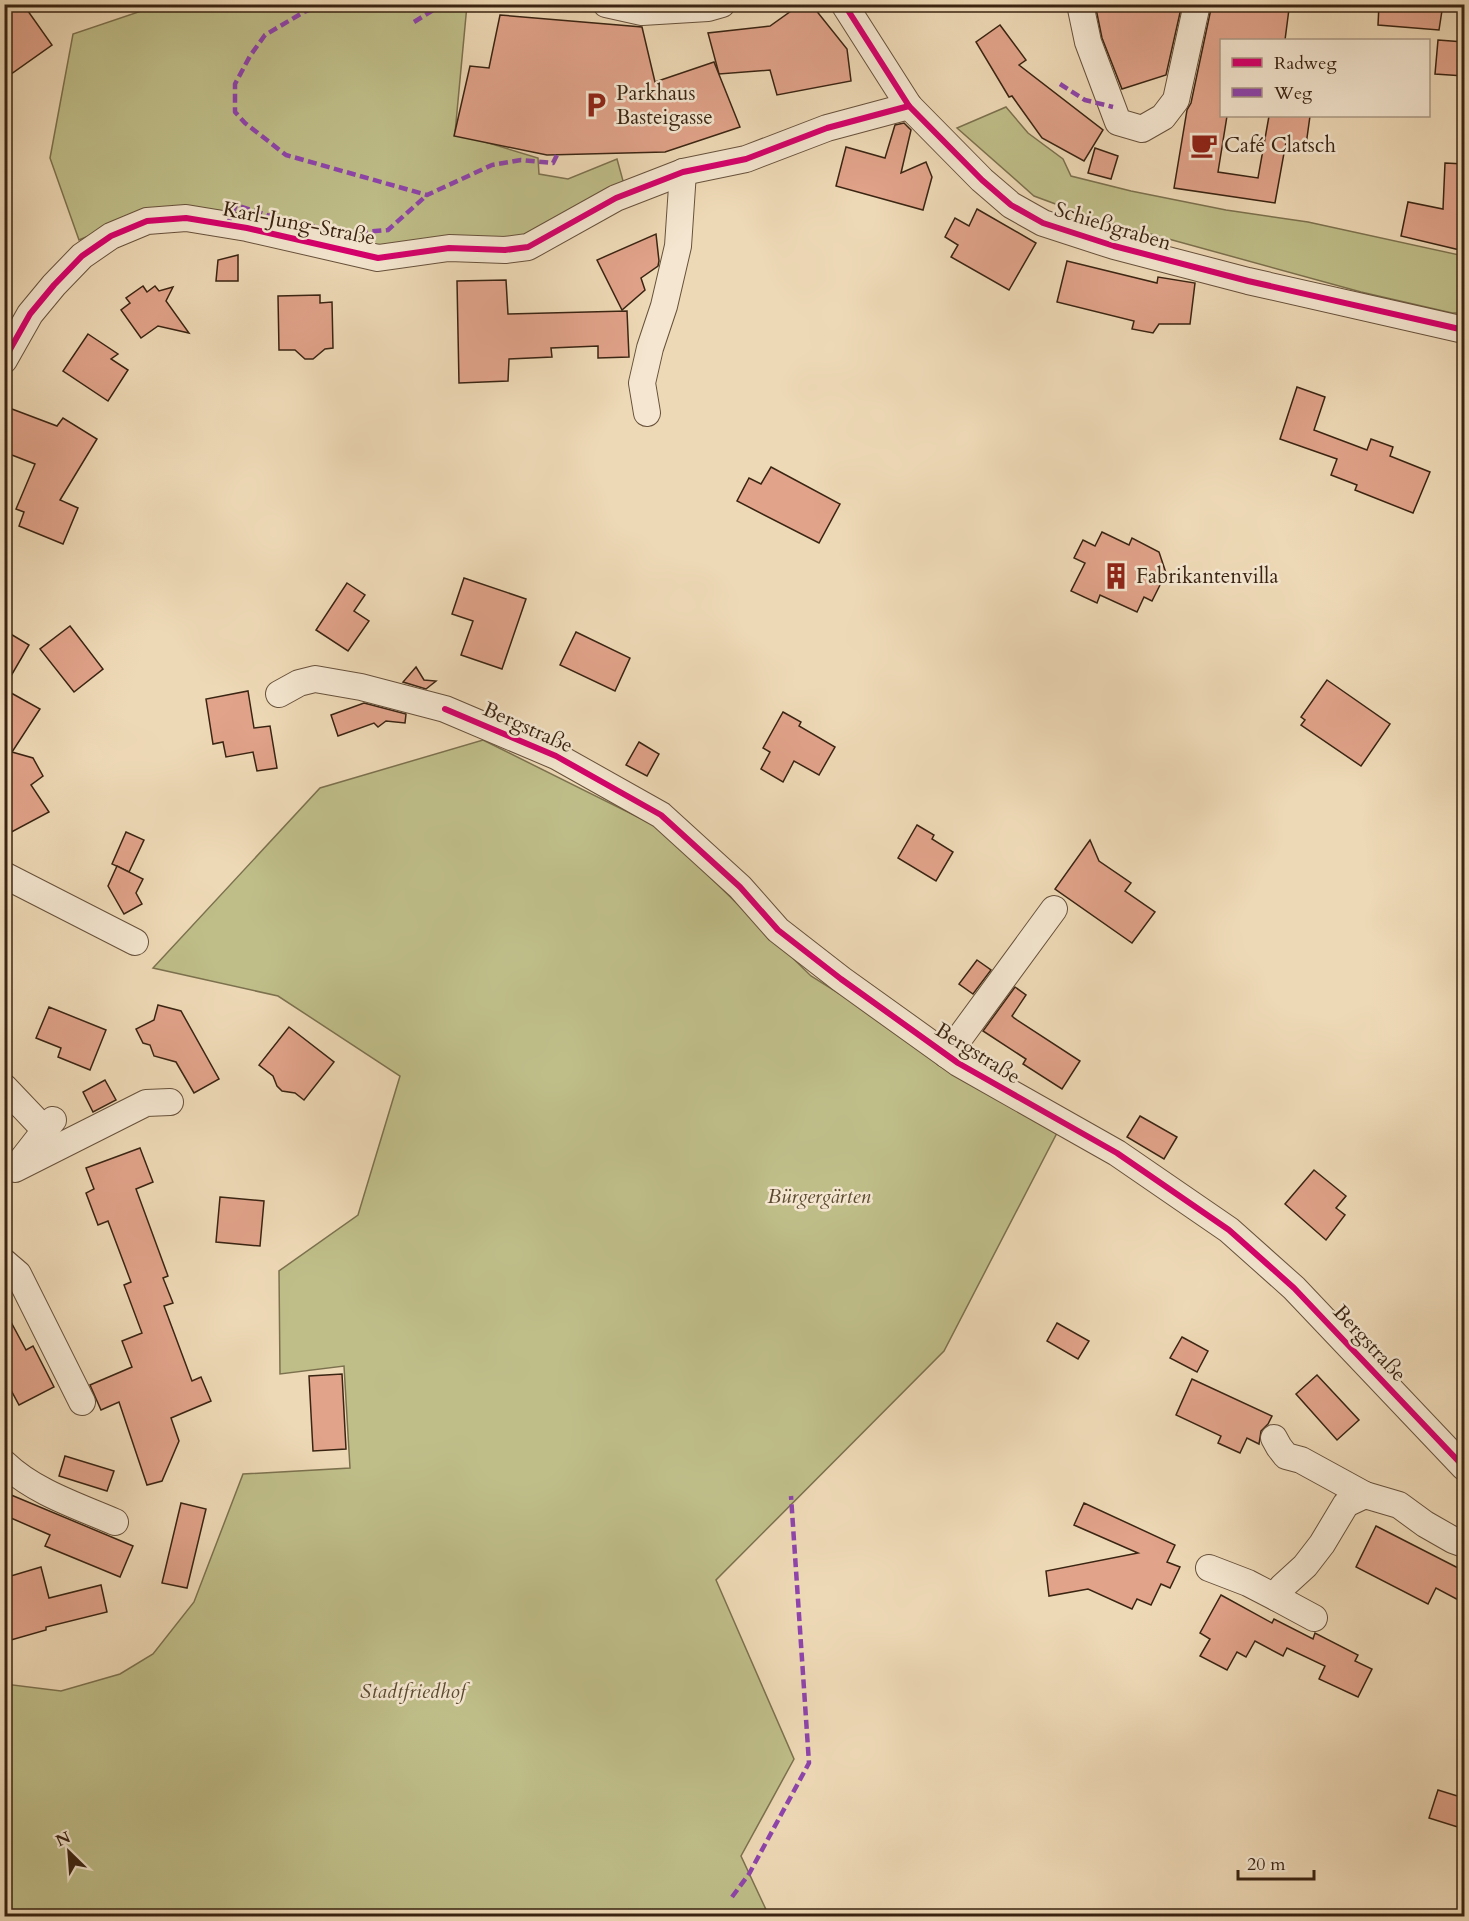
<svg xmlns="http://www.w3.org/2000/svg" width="1469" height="1921" font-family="Cardo,serif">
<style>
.green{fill:#bfbe89;stroke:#7c714e;stroke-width:1.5}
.building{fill:#e1a38a;stroke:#3a2412;stroke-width:1.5}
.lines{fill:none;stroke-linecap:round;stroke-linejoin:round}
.minor-casing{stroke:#67513b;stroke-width:28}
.minor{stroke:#f4e6d0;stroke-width:26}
.quiet{stroke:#8e44ad;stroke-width:4.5;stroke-dasharray:9 4.5;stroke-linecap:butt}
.cycleway-casing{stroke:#f4e6d0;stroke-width:10}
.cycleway{stroke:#d6006c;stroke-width:6}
.labels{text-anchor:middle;stroke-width:5;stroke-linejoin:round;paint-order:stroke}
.poi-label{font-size:21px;fill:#3a2412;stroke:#f4e6d0;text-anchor:start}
.street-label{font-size:21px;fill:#3a2412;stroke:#f4e6d0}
.park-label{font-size:21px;font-style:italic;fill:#5b4a30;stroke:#f4e6d0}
</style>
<rect width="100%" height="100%" fill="#eed9b6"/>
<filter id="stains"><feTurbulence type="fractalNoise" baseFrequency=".00333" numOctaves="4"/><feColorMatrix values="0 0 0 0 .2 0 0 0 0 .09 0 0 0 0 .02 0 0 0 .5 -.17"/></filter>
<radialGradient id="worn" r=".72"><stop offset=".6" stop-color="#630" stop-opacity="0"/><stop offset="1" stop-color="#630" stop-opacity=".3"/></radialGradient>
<g class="green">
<polygon points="159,5 467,5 455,133 538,158 539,174 568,179 617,159 625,188 525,241 379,252 148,211 79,240 50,158 73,34"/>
<polygon points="1006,107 1028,133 1063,159 1071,176 1131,191 1226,210 1308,222 1464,256 1464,313 1452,313 1361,292 1096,219 1034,196 957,128"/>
<polygon points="483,740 660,828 811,976 1058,1131 944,1351 716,1580 794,1759 741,1856 769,1916 5,1916 5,1684 61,1691 120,1674 153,1654 194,1602 243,1474 350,1468 344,1366 280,1374 279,1271 358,1215 400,1076 278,996 153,968 320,788"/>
</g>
<g class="building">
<polygon points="12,4 23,4 52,45 4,79 4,10"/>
<polygon points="801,4 811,4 847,49 851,81 777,95 770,70 719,74 708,33 770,26"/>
<polygon points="1095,4 1182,4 1166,75 1122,89 1102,38"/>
<polygon points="1212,4 1252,4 1289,9 1285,40 1221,40 1221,116 1227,116 1218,172 1258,178 1269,116 1310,116 1306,145 1286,142 1275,203 1174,188 1187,110 1191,103"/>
<polygon points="1379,4 1443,4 1439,30 1378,25"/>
<polygon points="500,15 642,27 655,82 714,62 740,127 665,152 547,155 454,136 470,66 489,68"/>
<polygon points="1000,25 1026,60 1019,65 1103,130 1084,161 1042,138 1012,96 1009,97 976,42"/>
<polygon points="1438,40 1464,42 1464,76 1435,74"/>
<polygon points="904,123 911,130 901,173 926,162 932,177 923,210 836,186 846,147 885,158 895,125"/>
<polygon points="1095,148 1118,156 1111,179 1088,173"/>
<polygon points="1445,163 1464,164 1464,251 1401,236 1408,202 1443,209"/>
<polygon points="977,209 1036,243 1009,290 951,257 958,245 945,237 955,218 969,226"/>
<polygon points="656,234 659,261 658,266 641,278 645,290 622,310 597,260"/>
<polygon points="238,255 238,281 216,281 218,260"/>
<polygon points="1067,261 1157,283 1158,277 1195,283 1190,324 1159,324 1153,333 1132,329 1134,321 1057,302"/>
<polygon points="506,280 508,314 627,311 629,357 598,358 598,346 551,348 552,357 509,359 508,381 459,383 457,281"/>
<polygon points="143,286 147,292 155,286 159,291 173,287 166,301 189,333 158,326 141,338 121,310 130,303 126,298"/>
<polygon points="320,295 320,303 332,302 333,348 325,349 313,359 305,359 295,350 279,350 278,296"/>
<polygon points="88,334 118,354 111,359 128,370 108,401 63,371"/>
<polygon points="1297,387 1325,397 1314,430 1367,450 1371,439 1393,447 1390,456 1430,472 1413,513 1355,490 1357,485 1331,475 1337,459 1280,439"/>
<polygon points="4,406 57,426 63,418 97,439 60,500 78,508 63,544 19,526 24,512 16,509 35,464 4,452"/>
<polygon points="771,467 840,504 819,543 737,501 749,478 761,484"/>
<polygon points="1102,532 1129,545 1132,538 1159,552 1166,573 1152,601 1144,597 1137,612 1100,595 1097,603 1071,591 1085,563 1074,558 1083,540 1095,546"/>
<polygon points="464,578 526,599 502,669 461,655 473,621 452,614"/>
<polygon points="347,583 365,595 354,611 369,621 348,651 316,630"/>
<polygon points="70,626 103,669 74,692 40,649"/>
<polygon points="4,630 29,645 4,688"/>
<polygon points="576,632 630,658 615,691 560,665"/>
<polygon points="416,667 424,680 436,681 426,689 403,682"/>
<polygon points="1327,680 1390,724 1361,766 1301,725 1305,720 1301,717"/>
<polygon points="4,689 40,709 12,752 33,758 43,776 31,785 49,812 4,836"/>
<polygon points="248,691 254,728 270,726 277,768 257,771 253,752 226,757 223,742 213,744 206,699"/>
<polygon points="364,703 406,714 405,723 386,721 378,727 374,723 338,736 331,715"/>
<polygon points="783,712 801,722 799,726 835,747 819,775 794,761 783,782 761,769 770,752 763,748"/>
<polygon points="639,742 659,754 647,776 626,765"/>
<polygon points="917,825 934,835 932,839 953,852 936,881 898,858"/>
<polygon points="126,832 144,840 129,872 112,864"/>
<polygon points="1090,840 1099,861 1131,883 1125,891 1155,912 1132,943 1055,889"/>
<polygon points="117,866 143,879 136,893 142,904 124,914 108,886"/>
<polygon points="977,960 991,970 973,994 959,984"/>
<polygon points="1015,987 1026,995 1012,1016 1014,1018 1080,1061 1062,1089 1023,1064 1026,1059 983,1031"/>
<polygon points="158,1005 181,1011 219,1079 194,1093 176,1062 154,1056 150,1045 143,1043 136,1029 154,1020"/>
<polygon points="49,1007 106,1030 90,1070 58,1057 61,1048 36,1038"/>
<polygon points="289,1027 334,1062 304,1100 295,1093 282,1091 277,1086 273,1076 259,1065"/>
<polygon points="105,1080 116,1100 93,1112 83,1092"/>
<polygon points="1140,1116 1177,1137 1164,1159 1127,1137"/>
<polygon points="140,1148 153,1182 136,1189 168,1276 163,1278 173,1303 164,1306 192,1381 201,1377 211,1401 171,1418 179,1441 162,1481 147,1485 119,1402 101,1410 90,1385 132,1367 122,1341 142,1333 124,1285 131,1282 108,1221 98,1225 86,1193 94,1189 86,1168"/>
<polygon points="1314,1170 1346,1196 1336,1208 1345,1215 1326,1240 1285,1204"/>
<polygon points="220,1197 264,1201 260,1246 216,1242"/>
<polygon points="4,1309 26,1350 33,1346 54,1387 19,1405 4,1377"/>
<polygon points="1057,1323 1089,1341 1078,1359 1047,1341"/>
<polygon points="1182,1337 1208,1351 1197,1372 1170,1358"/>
<polygon points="342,1374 346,1449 313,1451 309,1376"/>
<polygon points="1317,1375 1359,1420 1337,1440 1296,1394"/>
<polygon points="1192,1379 1272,1416 1268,1424 1261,1431 1259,1444 1247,1438 1240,1453 1218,1443 1221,1436 1176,1415"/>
<polygon points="65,1456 114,1471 107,1491 59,1476"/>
<polygon points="4,1492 133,1546 120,1577 45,1546 50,1535 4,1515"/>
<polygon points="181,1503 206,1509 187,1588 162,1583"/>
<polygon points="1084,1503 1175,1545 1167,1562 1180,1567 1170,1588 1161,1584 1151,1605 1137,1599 1132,1609 1088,1589 1049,1596 1046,1571 1138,1553 1074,1525"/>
<polygon points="1376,1526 1464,1571 1464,1603 1436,1588 1428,1604 1356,1567"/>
<polygon points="41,1567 49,1598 101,1585 107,1612 46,1627 46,1630 4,1642 4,1578"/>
<polygon points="1221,1595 1272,1623 1274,1619 1313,1639 1315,1633 1358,1655 1355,1661 1372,1669 1358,1697 1319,1679 1325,1666 1287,1648 1283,1656 1255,1641 1246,1657 1237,1652 1227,1670 1200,1656 1210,1639 1200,1633"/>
<polygon points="1438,1790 1464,1798 1464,1829 1429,1818"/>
</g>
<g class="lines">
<defs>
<g id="minor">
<polyline points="606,4 642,12 708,8 722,4"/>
<polyline points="844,4 909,106 982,180 1011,205 1043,223 1114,246 1248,281 1464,330"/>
<polyline points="1080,4 1088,42 1118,122 1142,129 1163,117 1176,100 1197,4"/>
<polyline points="4,360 30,314 54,285 82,256 111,236 147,221 186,218 247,228 378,258 449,248 505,250 528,247 616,198 683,172 746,159 827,128 909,106"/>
<polyline points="647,413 642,383 650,348 664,306 678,246 683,172"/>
<polyline points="279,694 299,683 315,679 361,687 445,709 556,756 661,815 740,887 778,930 841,979 958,1063 1117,1153 1229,1230 1294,1288 1464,1467"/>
<polyline points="4,875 135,942"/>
<polyline points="947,1055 1054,909"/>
<polyline points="4,1087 45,1130"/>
<polyline points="21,1161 53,1120"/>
<polyline points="15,1169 146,1103 170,1102"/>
<polyline points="4,1262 18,1274 82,1402"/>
<polyline points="1274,1438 1279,1447 1286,1456 1301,1460 1365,1495"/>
<path d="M4,1463C34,1492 78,1506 115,1522"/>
<polyline points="1209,1568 1248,1583 1277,1598 1282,1587 1305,1566 1322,1544 1346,1504 1365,1495 1399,1505 1425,1524 1453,1540 1464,1544"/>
<polyline points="1277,1598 1314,1618"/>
</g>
</defs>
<use href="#minor" class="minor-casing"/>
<use href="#minor" class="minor"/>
<g class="quiet">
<polyline points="325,4 304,12 265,35 250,56 235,84 235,112 245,123 286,155 427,195 492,165 521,160 553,163 557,155"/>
<polyline points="414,22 435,9 438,4"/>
<polyline points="1060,84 1085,100 1113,107"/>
<polyline points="227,225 236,205 286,221 350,233 388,230 427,195"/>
<polyline points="732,1897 749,1874 809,1763 791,1496"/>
</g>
<defs>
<g id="cycleway">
<polyline points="844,4 909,106 982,180 1011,205 1043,223 1114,246 1248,281 1464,330"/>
<polyline points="4,360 30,314 54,285 82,256 111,236 147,221 186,218 247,228 378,258 449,248 505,250 528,247 616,198 683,172 746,159 827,128 909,106"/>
<polyline points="445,709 556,756 661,815 740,887 778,930 841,979 958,1063 1117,1153 1229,1230 1294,1288 1464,1467"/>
</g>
</defs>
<use href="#cycleway" class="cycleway-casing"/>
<use href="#cycleway" class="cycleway"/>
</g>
<defs>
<symbol id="parking-bare" viewBox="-9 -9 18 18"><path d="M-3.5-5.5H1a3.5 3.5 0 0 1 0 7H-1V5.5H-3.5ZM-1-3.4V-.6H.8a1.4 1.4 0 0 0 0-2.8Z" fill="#8f2418" stroke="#f4e6d0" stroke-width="2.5" paint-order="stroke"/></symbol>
<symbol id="cafe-bare" viewBox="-9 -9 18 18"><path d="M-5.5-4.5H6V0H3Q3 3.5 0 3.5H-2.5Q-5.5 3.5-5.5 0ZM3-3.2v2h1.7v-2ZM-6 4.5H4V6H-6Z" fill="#8f2418" stroke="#f4e6d0" stroke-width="2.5" paint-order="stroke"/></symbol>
<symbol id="building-bare" viewBox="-9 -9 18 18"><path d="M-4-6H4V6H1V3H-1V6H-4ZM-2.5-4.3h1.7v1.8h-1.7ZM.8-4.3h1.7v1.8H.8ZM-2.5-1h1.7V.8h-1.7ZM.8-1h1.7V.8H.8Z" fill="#8f2418" stroke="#f4e6d0" stroke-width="2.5" paint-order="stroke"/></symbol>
</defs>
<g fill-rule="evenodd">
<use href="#parking-bare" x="577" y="86" width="38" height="38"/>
<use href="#cafe-bare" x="1185" y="126" width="38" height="38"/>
<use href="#building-bare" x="1097" y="557" width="38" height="38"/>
</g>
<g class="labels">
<g class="poi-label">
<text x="616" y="100">Parkhaus<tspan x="616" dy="24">Basteigasse</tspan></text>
<text x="1224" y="152">Café Clatsch</text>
<text x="1136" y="583">Fabrikantenvilla</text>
</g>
<g class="street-label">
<text transform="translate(299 223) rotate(11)" y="7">Karl-Jung-Straße</text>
<text transform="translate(1113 226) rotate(17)" y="7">Schießgraben</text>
<text transform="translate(528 727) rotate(24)" y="7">Bergstraße</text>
<text transform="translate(978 1053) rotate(32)" y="7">Bergstraße</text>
<text transform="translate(1370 1343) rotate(47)" y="7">Bergstraße</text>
</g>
<g class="park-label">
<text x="819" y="1203">Bürgergärten</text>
<text x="413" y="1698">Stadtfriedhof</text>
</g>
</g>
<rect width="1469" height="1921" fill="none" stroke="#eed9b6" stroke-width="24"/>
<rect x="6" y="6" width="1457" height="1909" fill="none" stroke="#3a2412" stroke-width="3"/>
<rect x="12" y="12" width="1445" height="1897" fill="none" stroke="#3a2412" stroke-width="1.5"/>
<rect x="1220" y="39" width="210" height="78" fill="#f4e6d0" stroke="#aa9884" stroke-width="1.5"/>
<rect x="1232" y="58" width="30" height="9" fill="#d6006c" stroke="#aa9884" stroke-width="1.5"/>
<text x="1274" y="69" font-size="18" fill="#3a2412">Radweg</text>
<rect x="1232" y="88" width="30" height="9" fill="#8e44ad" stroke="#aa9884" stroke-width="1.5"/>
<text x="1274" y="99" font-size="18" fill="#3a2412">Weg</text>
<g transform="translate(69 1852) rotate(335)" stroke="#f4e6d0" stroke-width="4.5" paint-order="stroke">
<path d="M0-4.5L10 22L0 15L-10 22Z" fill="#3a2412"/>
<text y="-9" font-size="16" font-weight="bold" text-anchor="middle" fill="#3a2412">N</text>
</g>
<path d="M1238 1870v9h76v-9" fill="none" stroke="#3a2412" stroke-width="3"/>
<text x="1247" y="1870" font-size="18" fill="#3a2412" stroke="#f4e6d0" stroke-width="4.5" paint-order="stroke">20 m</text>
<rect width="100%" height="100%" filter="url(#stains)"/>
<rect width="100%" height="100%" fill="url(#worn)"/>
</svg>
